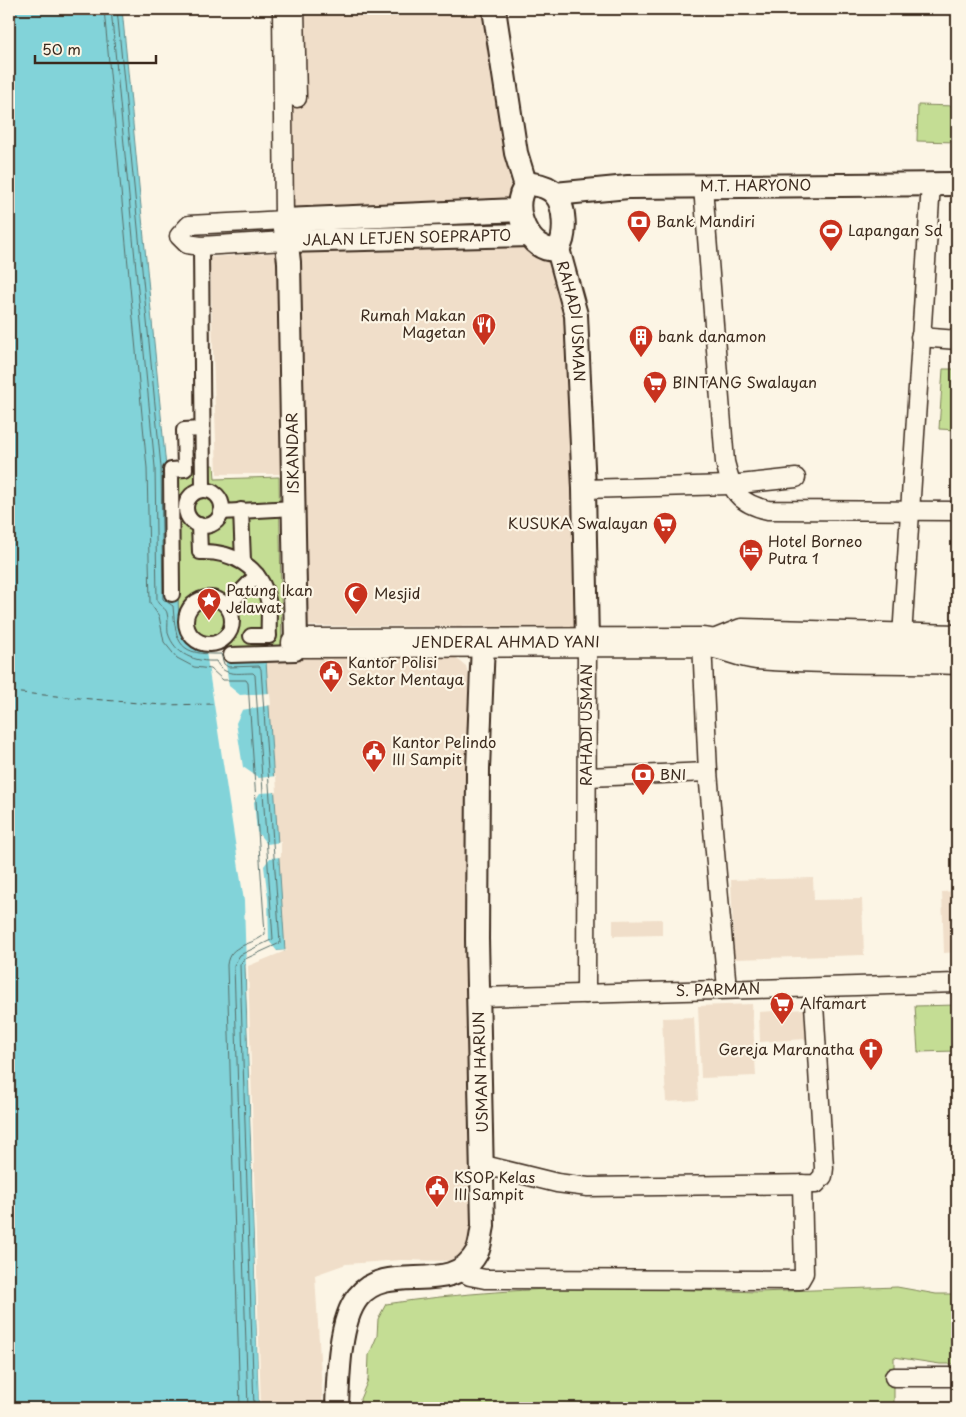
<svg xmlns="http://www.w3.org/2000/svg" width="966" height="1417" font-family="'Playpen Sans',sans-serif">
<style>
.built{fill:#f0dec9}
.green{fill:#c4dd94;stroke:#808459}
.water{fill:#82d3d9;stroke:#668f8e}
.pier{fill:#fcf5e5}
.lines{fill:none;stroke-linecap:round;stroke-linejoin:round}
.shore{stroke:#576e69;stroke-width:1}
.ferry{stroke:#4d544d;stroke-width:1;stroke-dasharray:6 5;stroke-linecap:butt}
.pedestrian-casing{stroke:#3b2a1e;stroke-width:18}
.minor-casing{stroke:#3b2a1e;stroke-width:21}
.tertiary-casing{stroke:#3b2a1e;stroke-width:26}
.trunk-casing{stroke:#3b2a1e;stroke-width:31}
.pedestrian{stroke:#fcf5e5;stroke-width:14}
.minor{stroke:#fcf5e5;stroke-width:18}
.tertiary{stroke:#fcf5e5;stroke-width:22}
.trunk{stroke:#fcf5e5;stroke-width:28}
.labels{text-anchor:middle;stroke-width:4.5;stroke-linejoin:round;paint-order:stroke}
.street-label{font-size:15px;fill:#3b2a1e;stroke:#fcf5e5}
.poi-label{font-size:15px;fill:#3b2a1e;stroke:#fcf5e5;text-anchor:start}
</style>
<rect width="100%" height="100%" fill="#fcf5e5"/>
<filter id="ink" filterUnits="userSpaceOnUse"><feTurbulence type="fractalNoise" baseFrequency=".02" numOctaves="2"/><feDisplacementMap in="SourceGraphic" scale="10" xChannelSelector="R" yChannelSelector="G"/><feConvolveMatrix kernelMatrix="1 2 1 2 8 2 1 2 1" color-interpolation-filters="sRGB"/></filter>
<g filter="url(#ink)">
<g class="built">
<polygon points="288,9 489,9 513,203 294,212"/>
<polygon points="524,242 551,260 563,300 573,428 580,627 307,626 296,251"/>
<polygon points="283,252 287,474 217,474 210,257"/>
<polygon points="224,650 307,657 456,658 466,666 469,677 467,750 473,1008 473,1235 466,1252 450,1261 401,1260 346,1264 315,1275 323,1408 259,1408 244,901"/>
<polygon points="813,878 814,900 862,899 864,955 734,959 731,880"/>
<polygon points="957,891 957,952 944,953 942,892"/>
<polygon points="662,919 662,935 613,936 613,920"/>
<polygon points="752,1004 756,1076 701,1078 698,1006"/>
<polygon points="804,1009 806,1039 760,1042 759,1012"/>
<polygon points="694,1017 698,1100 666,1102 662,1018"/>
</g>
<g class="green">
<polygon points="918,105 957,106 957,142 917,141"/>
<polygon points="943,369 957,369 957,430 939,429"/>
<polygon points="214,465 215,479 279,477 282,648 207,651 194,647 184,640 179,628 178,600 168,599 166,467"/>
<polygon points="957,1005 957,1051 918,1052 915,1006"/>
<path d="M603,1287L758,1292L897,1287L936,1294H957V1364H940L894,1357V1408H361L360,1399L368,1380L369,1355L377,1336L378,1319L386,1304C458,1293 530,1289 603,1287Z"/>
</g>
<path class="water" d="M9,9H122L166,467L168,599H178C180,645 181,650 227,649L229,662L266,661L285,951H277L245,965L259,1408H9Z"/>
<polygon class="pier" points="224,650 229,686 240,695 270,693 271,705 242,710 236,723 243,767 259,778 276,776 277,792 260,793 254,802 257,832 267,844 281,842 281,857 270,858 264,866 268,899 269,941 277,951 288,950 248,966 261,1408 259,1408 244,901 206,652"/>
<g class="lines">
<g class="shore">
<path d="M104,9L147,468L150,603L159,616L164,642L177,658L194,667L211,669L223,680H246L248,683L265,934C253,946 229,943 227,965L240,1408"/>
<path d="M111,9L155,467L157,601C159,606 166,608 167,613C169,619 167,626 168,633C175,655 195,662 216,661C224,677 237,673 253,673L255,675L273,939L240,955L234,965L248,1408"/>
<path d="M117,9L161,467L163,599L173,606C176,645 179,655 221,654L224,664L228,667L259,666L261,669L280,943L243,960L240,965L254,1408"/>
</g>
<polyline class="ferry" points="9,692 162,705 214,704"/>
<defs>
<g id="pedestrian">
<polyline points="201,246 203,490"/>
<circle cx="204" cy="508" r="18"/>
<polyline points="241,510 243,561"/>
<polyline points="221,512 294,508"/>
<path d="M199,525L200,552C232,551 261,566 268,600C270,611 268,624 269,636H251"/>
<polyline points="172,594 171,470 185,469 184,430 202,429"/>
<circle cx="209" cy="621" r="23"/>
<polyline points="227,606 257,575"/>
<polyline points="231,655 296,653"/>
</g>
<g id="minor">
<polyline points="282,9 284,220 189,225 179,236 187,244 201,246 285,241"/>
<polyline points="295,9 297,98"/>
<path d="M703,187L725,462C732,491 737,503 768,510L957,511"/>
<polyline points="920,337 957,340"/>
<polyline points="584,489 730,485 796,478"/>
<polyline points="902,637 931,184"/>
<polyline points="702,642 708,772 727,989"/>
<polyline points="588,777 708,772"/>
<path id="s1" d="M586,994L587,642"/>
<path id="s2" d="M479,997L957,983"/>
<polyline points="484,1165 557,1183 588,1187 816,1184 823,1176 824,1168 813,988"/>
<polyline points="460,1271 470,1276 485,1279 800,1280 804,1273 802,1184"/>
<polyline points="894,1377 957,1377"/>
</g>
<g id="tertiary">
<polyline points="494,9 516,153 526,186"/>
<path d="M532,184C540,185 549,187 555,194C565,205 567,236 558,249C529,255 508,206 526,186Z"/>
<path id="s3" d="M555,194L628,187L957,184"/>
<path id="s4" d="M285,241L529,235"/>
<path id="s5" d="M558,249L576,315L584,489L587,642"/>
<polyline points="296,643 289,262 284,220 519,210"/>
<path d="M337,1408C338,1378 339,1320 358,1297C388,1259 452,1299 477,1252C481,1244 481,1234 483,1226L477,939L478,769L483,643"/>
</g>
<g id="trunk">
<path id="s6" d="M296,643L702,642C722,643 738,653 757,655C824,660 891,658 957,660"/>
<polyline points="717,643 742,633 957,639"/>
</g>
</defs>
<use href="#pedestrian" class="pedestrian-casing"/>
<use href="#minor" class="minor-casing"/>
<use href="#tertiary" class="tertiary-casing"/>
<use href="#trunk" class="trunk-casing"/>
<use href="#pedestrian" class="pedestrian"/>
<use href="#minor" class="minor"/>
<use href="#tertiary" class="tertiary"/>
<use href="#trunk" class="trunk"/>
</g>
</g>
<defs>
<symbol id="bank-pin" viewBox="-11 -11 22 30"><path d="M0 17L-7.5 6A9.5 9.5 0 1 1 7.5 6Z" fill="#c8321e" stroke="#fcf5e5"/><path d="M-6-4H6V4H-6ZM0-2.3a2.3 2.3 0 1 0 0 4.6a2.3 2.3 0 1 0 0-4.6Z" fill="#fff"/></symbol>
<symbol id="stadium-pin" viewBox="-11 -11 22 30"><path d="M0 17L-7.5 6A9.5 9.5 0 1 1 7.5 6Z" fill="#c8321e" stroke="#fcf5e5"/><path d="M0-5a6.5 5 0 1 0 0 10a6.5 5 0 1 0 0-10ZM-3.5-1.8h7v3.6h-7Z" fill="#fff"/></symbol>
<symbol id="restaurant-pin" viewBox="-11 -11 22 30"><path d="M0 17L-7.5 6A9.5 9.5 0 1 1 7.5 6Z" fill="#c8321e" stroke="#fcf5e5"/><path d="M-5-6h1v4h1v-4h1v4h1v-4h1v5L-1.5 .5V6h-2V.5L-5-1ZM5-6V6H3V1.5H1.5Q1.5-4 5-6Z" fill="#fff"/></symbol>
<symbol id="building-pin" viewBox="-11 -11 22 30"><path d="M0 17L-7.5 6A9.5 9.5 0 1 1 7.5 6Z" fill="#c8321e" stroke="#fcf5e5"/><path d="M-4-6H4V6H1V3H-1V6H-4ZM-2.5-4.3h1.7v1.8h-1.7ZM.8-4.3h1.7v1.8H.8ZM-2.5-1h1.7V.8h-1.7ZM.8-1h1.7V.8H.8Z" fill="#fff"/></symbol>
<symbol id="supermarket-pin" viewBox="-11 -11 22 30"><path d="M0 17L-7.5 6A9.5 9.5 0 1 1 7.5 6Z" fill="#c8321e" stroke="#fcf5e5"/><path d="M-6-5.5h2.5l.6 2H6L4.5 2H-2.5L-4.4-4H-6ZM-1.5 3.2a1.3 1.3 0 1 0 .1 0ZM3 3.2a1.3 1.3 0 1 0 .1 0Z" fill="#fff"/></symbol>
<symbol id="hotel-pin" viewBox="-11 -11 22 30"><path d="M0 17L-7.5 6A9.5 9.5 0 1 1 7.5 6Z" fill="#c8321e" stroke="#fcf5e5"/><path d="M-6-4.5h1.5V1H6V5H4.5V3h-9V5H-6ZM-4 0a1.8 1.8 0 1 1 3.6 0ZM.5 0V-2.5h3Q6-2.5 6 0Z" fill="#fff"/></symbol>
<symbol id="mosque-pin" viewBox="-11 -11 22 30"><path d="M0 17L-7.5 6A9.5 9.5 0 1 1 7.5 6Z" fill="#c8321e" stroke="#fcf5e5"/><path d="M3.5-4.9A6 6 0 1 0 3.5 4.9A5 5 0 1 1 3.5-4.9Z" fill="#fff"/></symbol>
<symbol id="sight-pin" viewBox="-11 -11 22 30"><path d="M0 17L-7.5 6A9.5 9.5 0 1 1 7.5 6Z" fill="#c8321e" stroke="#fcf5e5"/><path d="M0-6L1.8-2.2L6-1.7L2.9 1.2L3.7 5.4L0 3.3L-3.7 5.4L-2.9 1.2L-6-1.7L-1.8-2.2Z" fill="#fff"/></symbol>
<symbol id="civic-pin" viewBox="-11 -11 22 30"><path d="M0 17L-7.5 6A9.5 9.5 0 1 1 7.5 6Z" fill="#c8321e" stroke="#fcf5e5"/><path d="M-.6-6.5H3V-4.5H.6V-3L4-1V1h2V6H-6V1h2V-1L-.6-3ZM-1.2 2.5V6h2.4V2.5Z" fill="#fff"/></symbol>
<symbol id="church-pin" viewBox="-11 -11 22 30"><path d="M0 17L-7.5 6A9.5 9.5 0 1 1 7.5 6Z" fill="#c8321e" stroke="#fcf5e5"/><path d="M-1.2-6h2.4v3.5h3.3v2.4h-3.3V6h-2.4V-.1h-3.3v-2.4h3.3Z" fill="#fff"/></symbol>
</defs>
<g fill-rule="evenodd">
<use href="#bank-pin" x="625" y="208" width="28" height="38"/>
<use href="#stadium-pin" x="817" y="217" width="28" height="38"/>
<use href="#restaurant-pin" x="470" y="311" width="28" height="38"/>
<use href="#building-pin" x="627" y="323" width="28" height="38"/>
<use href="#supermarket-pin" x="641" y="369" width="28" height="38"/>
<use href="#supermarket-pin" x="651" y="510" width="28" height="38"/>
<use href="#hotel-pin" x="737" y="537" width="28" height="38"/>
<use href="#mosque-pin" x="342" y="580" width="28" height="38"/>
<use href="#sight-pin" x="195" y="586" width="28" height="38"/>
<use href="#civic-pin" x="317" y="658" width="28" height="38"/>
<use href="#civic-pin" x="360" y="738" width="28" height="38"/>
<use href="#bank-pin" x="629" y="761" width="28" height="38"/>
<use href="#supermarket-pin" x="768" y="990" width="28" height="38"/>
<use href="#church-pin" x="857" y="1036" width="28" height="38"/>
<use href="#civic-pin" x="423" y="1173" width="28" height="38"/>
</g>
<g class="labels">
<g class="street-label">
<text dy="5" stroke="none"><textPath href="#s3" startOffset="201">M.T. HARYONO</textPath></text>
<text dy="5" stroke="none"><textPath href="#s4" startOffset="122">JALAN LETJEN SOEPRAPTO</textPath></text>
<text dy="5" stroke="none"><textPath href="#s5" startOffset="74">RAHADI USMAN</textPath></text>
<text transform="translate(293 453) rotate(-91)" y="5">ISKANDAR</text>
<text dy="5" stroke="none"><textPath href="#s6" startOffset="210">JENDERAL AHMAD YANI</textPath></text>
<text dy="5" stroke="none"><textPath href="#s1" startOffset="269">RAHADI USMAN</textPath></text>
<text dy="5" stroke="none"><textPath href="#s2" startOffset="239">S. PARMAN</textPath></text>
<text transform="translate(481 1072) rotate(-92)" y="5">USMAN HARUN</text>
</g>
<g class="poi-label">
<text x="656" y="227">Bank Mandiri</text>
<text x="848" y="236">Lapangan Sd</text>
<text x="466" y="321" text-anchor="end">Rumah Makan<tspan x="466" dy="17">Magetan</tspan></text>
<text x="658" y="342">bank danamon</text>
<text x="672" y="388">BINTANG Swalayan</text>
<text x="648" y="529" text-anchor="end">KUSUKA Swalayan</text>
<text x="768" y="547">Hotel Borneo<tspan x="768" dy="17">Putra 1</tspan></text>
<text x="226" y="596">Patung Ikan<tspan x="226" dy="17">Jelawat</tspan></text>
<text x="374" y="599">Mesjid</text>
<text x="348" y="668">Kantor Polisi<tspan x="348" dy="17">Sektor Mentaya</tspan></text>
<text x="392" y="748">Kantor Pelindo<tspan x="392" dy="17">III Sampit</tspan></text>
<text x="660" y="780">BNI</text>
<text x="800" y="1009">Alfamart</text>
<text x="854" y="1055" text-anchor="end">Gereja Maranatha</text>
<text x="454" y="1183">KSOP Kelas<tspan x="454" dy="17">III Sampit</tspan></text>
</g>
</g>
<rect width="966" height="1417" fill="none" stroke="#fcf5e5" stroke-width="30"/>
<rect x="15" y="15" width="936" height="1387" fill="none" stroke="#3b2a1e" stroke-width="2" filter="url(#ink)"/>
<path d="M35 55v8h121v-8" fill="none" stroke="#3b2a1e" stroke-width="2.5"/>
<text x="42" y="55" font-size="15" fill="#3b2a1e" stroke="#fcf5e5" stroke-width="4" paint-order="stroke">50 m</text>
</svg>
